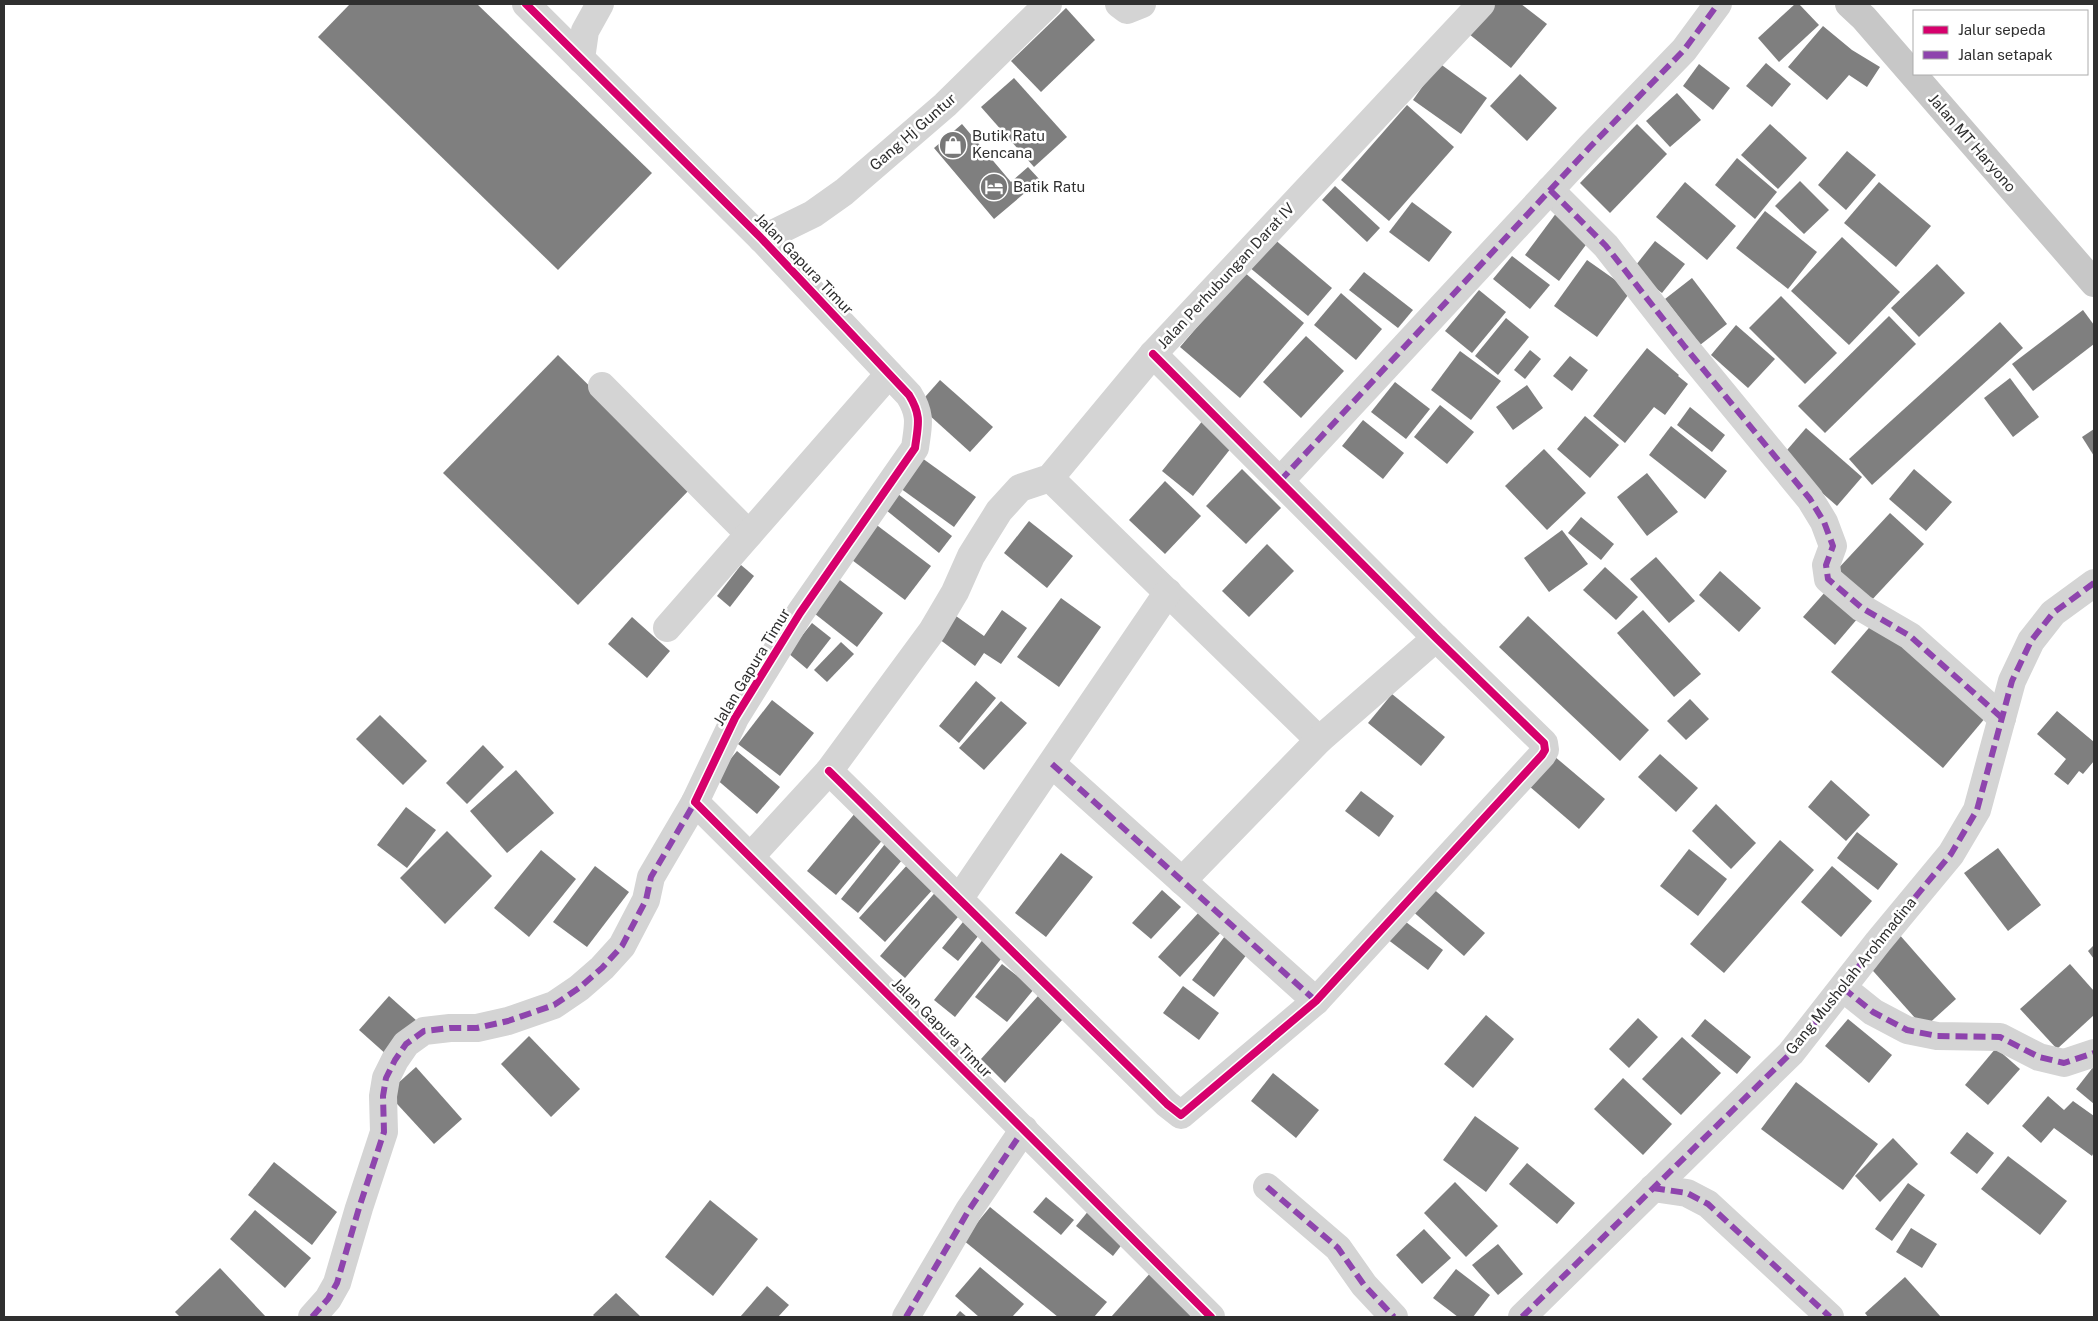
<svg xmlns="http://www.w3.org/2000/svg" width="2098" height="1321" font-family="'Public Sans',sans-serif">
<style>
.building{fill:#7f7f7f}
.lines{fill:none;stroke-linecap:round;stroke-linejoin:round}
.minor{stroke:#d4d4d4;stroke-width:28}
.major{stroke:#c7c7c7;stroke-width:28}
.quiet{stroke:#8e44ad;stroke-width:6;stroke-dasharray:12 6;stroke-linecap:butt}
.cycleway-casing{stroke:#fff;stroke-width:11}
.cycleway{stroke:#d6006c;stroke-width:8}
.labels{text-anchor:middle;stroke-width:5;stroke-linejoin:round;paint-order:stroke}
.street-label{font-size:15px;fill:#2f2f2f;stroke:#fff}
.poi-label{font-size:15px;fill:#2f2f2f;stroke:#fff;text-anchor:start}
</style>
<rect width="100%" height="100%" fill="#fff"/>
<g class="building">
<polygon points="350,4 477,4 652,173 558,270 318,37"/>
<polygon points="1493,4 1521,4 1547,24 1511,68 1469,34"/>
<polygon points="1795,4 1799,4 1819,25 1779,62 1758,38"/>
<polygon points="1066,8 1095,40 1041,92 1011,61"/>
<polygon points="1823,26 1852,50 1880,67 1867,87 1849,75 1827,100 1788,67"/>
<polygon points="1439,63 1487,98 1461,134 1413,100"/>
<polygon points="1766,63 1791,84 1772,107 1746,86"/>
<polygon points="1699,64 1730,88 1713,110 1683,86"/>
<polygon points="1520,74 1557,108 1527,141 1490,106"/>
<polygon points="1014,78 1067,137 1034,167 981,107"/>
<polygon points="1677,93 1701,120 1670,147 1646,121"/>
<polygon points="1407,105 1454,147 1389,221 1341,180"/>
<polygon points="962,124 1011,182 1028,167 1040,180 994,219 934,148"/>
<polygon points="1637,124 1667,154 1610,213 1580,183"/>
<polygon points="1770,124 1807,158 1778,189 1741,155"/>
<polygon points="1847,151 1876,175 1846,210 1818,185"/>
<polygon points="1737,158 1777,192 1755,219 1715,185"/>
<polygon points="1800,181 1829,210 1804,234 1775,206"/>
<polygon points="1685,182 1736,226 1707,260 1656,217"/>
<polygon points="1879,182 1931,226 1896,267 1844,223"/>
<polygon points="1335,186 1380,228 1367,242 1322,200"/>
<polygon points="1412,202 1452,232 1429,262 1389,232"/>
<polygon points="1765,211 1817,252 1788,289 1736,248"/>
<polygon points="1557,212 1591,238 1559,281 1525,255"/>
<polygon points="1842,237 1900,292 1849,345 1791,291"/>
<polygon points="1273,238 1332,288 1308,316 1249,267"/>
<polygon points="1655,241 1685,264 1662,293 1632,270"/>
<polygon points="1512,256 1550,285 1530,309 1493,279"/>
<polygon points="1587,260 1631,291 1597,337 1554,306"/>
<polygon points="1937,264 1965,293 1919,337 1891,308"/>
<polygon points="1244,272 1304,323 1240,398 1180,347"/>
<polygon points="1364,272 1413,310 1398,328 1349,290"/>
<polygon points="1692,278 1727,324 1700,345 1665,299"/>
<polygon points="1479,290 1506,312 1472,353 1445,331"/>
<polygon points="1341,293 1382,329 1356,360 1314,325"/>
<polygon points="1781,296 1837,353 1805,384 1749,328"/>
<polygon points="2083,310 2094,325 2094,344 2033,391 2012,364"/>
<polygon points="1889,316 1916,344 1825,433 1798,406"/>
<polygon points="1506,318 1529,337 1498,375 1475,356"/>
<polygon points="2000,322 2023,348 1872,485 1849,459"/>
<polygon points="1736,325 1775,359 1748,388 1711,355"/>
<polygon points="1306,336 1344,371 1301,418 1263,382"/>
<polygon points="1647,348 1679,375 1678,376 1688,384 1665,415 1654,407 1625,443 1593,416"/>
<polygon points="1530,350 1541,359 1525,379 1514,370"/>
<polygon points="1460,351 1501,381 1471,420 1431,390"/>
<polygon points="558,355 692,487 578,605 443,473"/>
<polygon points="1570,356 1588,370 1572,391 1553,376"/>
<polygon points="2010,378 2039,417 2013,437 1984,398"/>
<polygon points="940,380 993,427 970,452 918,405"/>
<polygon points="1395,382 1430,409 1406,439 1371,412"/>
<polygon points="1527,385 1543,408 1513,430 1496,407"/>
<polygon points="1440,405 1474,432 1447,464 1414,437"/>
<polygon points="1690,407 1725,435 1712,452 1677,425"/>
<polygon points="1585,416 1619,445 1590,478 1557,449"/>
<polygon points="1204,419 1235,443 1193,496 1162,471"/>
<polygon points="1363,420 1404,453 1383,479 1342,446"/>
<polygon points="1671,426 1727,471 1705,499 1649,455"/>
<polygon points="1806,428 1862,477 1837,506 1781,457"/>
<polygon points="2094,429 2094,456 2082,437"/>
<polygon points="1544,449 1586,493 1547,530 1505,486"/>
<polygon points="922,458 976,497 954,527 900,488"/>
<polygon points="1242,469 1281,508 1246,544 1206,506"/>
<polygon points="1914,469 1952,502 1926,531 1889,499"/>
<polygon points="1647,473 1678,512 1647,536 1617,497"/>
<polygon points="1165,481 1201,516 1165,554 1129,520"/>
<polygon points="898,494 952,536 939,553 886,510"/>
<polygon points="1890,513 1924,544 1869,603 1835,572"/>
<polygon points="1581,517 1614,544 1601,560 1568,533"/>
<polygon points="1029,521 1073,556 1047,588 1004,553"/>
<polygon points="874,523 931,566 905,600 848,557"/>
<polygon points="1562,530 1588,564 1549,592 1524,558"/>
<polygon points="1267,544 1294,571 1249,617 1222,591"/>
<polygon points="1656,557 1695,601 1669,623 1630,579"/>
<polygon points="741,565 754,576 730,607 717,596"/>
<polygon points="1605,567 1638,597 1616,620 1583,590"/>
<polygon points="1720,571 1761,608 1739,632 1699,595"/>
<polygon points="836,577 883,613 857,647 810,610"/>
<polygon points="1826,591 1858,618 1835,645 1803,617"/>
<polygon points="1061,598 1101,627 1059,687 1017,657"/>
<polygon points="1002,610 1027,628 1001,664 984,653 975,666 939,639 956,616 984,636"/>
<polygon points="1643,610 1701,674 1674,697 1617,633"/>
<polygon points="1528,616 1649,730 1620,761 1499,647"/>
<polygon points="632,617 670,651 647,678 608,644"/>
<polygon points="1874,622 1986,717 1943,768 1831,672"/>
<polygon points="812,623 831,638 807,669 788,653"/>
<polygon points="841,642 854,654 827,682 814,670"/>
<polygon points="976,681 996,698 959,743 939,726"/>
<polygon points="1392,694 1445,737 1421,766 1368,723"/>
<polygon points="1690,699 1709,719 1686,740 1667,721"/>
<polygon points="772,700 814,733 780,776 738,744"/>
<polygon points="1001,701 1027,723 984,770 959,748"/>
<polygon points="2057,711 2094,742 2094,761 2083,774 2079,771 2068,785 2054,774 2066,759 2037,734"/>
<polygon points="380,715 427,761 403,785 356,739"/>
<polygon points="483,745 504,767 467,804 446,783"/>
<polygon points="737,751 780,787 757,814 715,778"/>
<polygon points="1660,754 1698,788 1676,812 1638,777"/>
<polygon points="1554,756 1605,799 1579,829 1529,786"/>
<polygon points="516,770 554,813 507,853 470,811"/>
<polygon points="1831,780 1870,815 1846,841 1808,807"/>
<polygon points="1361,791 1394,816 1379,837 1345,811"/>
<polygon points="1716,804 1756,843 1731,869 1692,831"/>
<polygon points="406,807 436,830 407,868 377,845"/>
<polygon points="856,812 885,837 836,895 807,871"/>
<polygon points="447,831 492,876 445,924 400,878"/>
<polygon points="1857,832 1898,864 1878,890 1837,858"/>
<polygon points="889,839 907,854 858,913 841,899"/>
<polygon points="1780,840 1814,870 1724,973 1690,944"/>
<polygon points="1998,848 2041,905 2008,931 1964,873"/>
<polygon points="1689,849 1727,879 1698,916 1660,886"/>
<polygon points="541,850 576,879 529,937 494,908"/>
<polygon points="1061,853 1093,877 1046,937 1015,913"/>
<polygon points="909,863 935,887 885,942 859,918"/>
<polygon points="595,866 629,892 587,947 553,922"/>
<polygon points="1832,866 1872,901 1841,937 1801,902"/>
<polygon points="1430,886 1485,933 1464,956 1410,909"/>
<polygon points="939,888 964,910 905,978 880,956"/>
<polygon points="1162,890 1181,907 1151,939 1132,923"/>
<polygon points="1200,911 1222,931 1180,977 1158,957"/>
<polygon points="967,917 983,930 958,961 942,948"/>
<polygon points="1402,919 1443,950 1428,970 1387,939"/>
<polygon points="1228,932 1251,949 1214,997 1192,980"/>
<polygon points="1898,933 1956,999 1924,1028 1866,963"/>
<polygon points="985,937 1005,954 955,1017 934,1000"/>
<polygon points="2094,945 2094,959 2088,951"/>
<polygon points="1002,964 1034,989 1007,1022 975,997"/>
<polygon points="2070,964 2094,991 2094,1015 2057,1049 2020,1009"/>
<polygon points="1183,986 1219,1013 1199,1040 1163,1013"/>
<polygon points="389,996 417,1021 387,1055 359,1030"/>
<polygon points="1038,996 1063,1019 1005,1083 981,1059"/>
<polygon points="1486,1015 1514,1039 1473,1088 1444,1064"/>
<polygon points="1638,1018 1658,1037 1629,1068 1609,1049"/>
<polygon points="1705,1019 1751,1057 1737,1074 1691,1036"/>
<polygon points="1848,1019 1892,1055 1869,1083 1825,1046"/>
<polygon points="529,1036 580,1089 551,1117 501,1064"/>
<polygon points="1682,1037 1721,1073 1681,1115 1642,1079"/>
<polygon points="1996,1048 2020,1069 1988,1105 1965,1085"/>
<polygon points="2094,1066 2094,1104 2076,1089"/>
<polygon points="416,1067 462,1119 434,1144 387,1093"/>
<polygon points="1273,1073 1319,1110 1296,1138 1251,1101"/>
<polygon points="1623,1078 1672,1124 1643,1155 1594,1109"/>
<polygon points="1796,1082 1878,1144 1843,1190 1761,1129"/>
<polygon points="2048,1096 2064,1110 2073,1101 2094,1116 2094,1152 2092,1156 2054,1128 2041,1143 2022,1126"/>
<polygon points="1475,1116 1519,1148 1486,1192 1443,1160"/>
<polygon points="1967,1132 1994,1153 1977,1174 1950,1153"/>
<polygon points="1893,1138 1918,1164 1880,1202 1855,1176"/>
<polygon points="2008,1156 2067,1201 2040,1235 1981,1189"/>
<polygon points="274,1162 337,1212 312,1245 248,1195"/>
<polygon points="1527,1163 1575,1203 1557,1224 1509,1184"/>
<polygon points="1455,1182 1498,1226 1466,1257 1424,1213"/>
<polygon points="1908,1183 1925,1195 1892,1241 1875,1229"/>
<polygon points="1046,1197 1074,1220 1061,1235 1033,1212"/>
<polygon points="710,1200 758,1239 713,1296 665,1257"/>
<polygon points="990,1207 1107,1302 1094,1317 1058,1317 963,1240"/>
<polygon points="1090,1209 1127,1238 1113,1256 1076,1226"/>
<polygon points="255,1210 311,1258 285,1288 230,1239"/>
<polygon points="1911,1228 1937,1244 1922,1268 1896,1252"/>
<polygon points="1424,1229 1451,1258 1422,1284 1396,1255"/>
<polygon points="1498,1244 1523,1274 1498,1295 1472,1265"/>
<polygon points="980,1267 1024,1304 1012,1317 979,1317 955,1296"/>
<polygon points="220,1268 266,1317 180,1317 175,1312"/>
<polygon points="1456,1269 1490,1295 1473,1317 1458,1317 1433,1298"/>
<polygon points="1152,1271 1203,1317 1111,1317"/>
<polygon points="1905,1277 1941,1317 1868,1317 1865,1313"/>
<polygon points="767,1286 789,1305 778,1317 740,1317"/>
<polygon points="616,1293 641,1317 595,1317 593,1315"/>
<polygon points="960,1311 967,1317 955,1317"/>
</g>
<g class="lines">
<g class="minor">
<path d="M526,4L762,239L909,395C922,416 918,425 915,448L800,613L735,718L695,802L1211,1317"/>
<polyline points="1119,4 1127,10 1142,4"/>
<polyline points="581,59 585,31 600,4"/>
<polyline points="1550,190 1606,246 1685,347 1810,499 1824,522 1833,546 1826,565 1828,579 1862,608 1910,636 2002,718"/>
<polyline points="762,239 813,214 844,192 945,105 1048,4"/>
<polyline points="602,386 749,534"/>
<polyline points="1050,478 1319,740"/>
<polyline points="1280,481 1590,147 1684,50 1718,4"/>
<polyline points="667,628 889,374"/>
<polyline points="1052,764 1316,1001"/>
<polyline points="829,771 1167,1104 1181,1115 1316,1001 1542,755 1545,750 1544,743 1436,638 1153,354"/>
<polyline points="751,856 829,771 932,631 955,592 971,556 999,511 1020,488 1050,478 1153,354 1481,4"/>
<polyline points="1182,881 1319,740 1436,638"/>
<polyline points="959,899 1168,592"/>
<polyline points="1843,988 1873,1012 1907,1030 1937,1036 2000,1037 2039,1057 2064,1063 2094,1053"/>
<polyline points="1267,1187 1338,1248 1364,1285 1394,1317"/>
<polyline points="1653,1188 1687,1193 1708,1204 1830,1317"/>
<polyline points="312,1317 328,1299 337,1283 359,1208 384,1132 383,1096 386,1078 395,1060 406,1044 424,1031 450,1028 477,1028 508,1021 554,1005 579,988 602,968 622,946 646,900 651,877 695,802"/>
<polyline points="906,1317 969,1210 1024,1129"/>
<polyline points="1522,1317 1791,1053 1878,942 1951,854 1977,810 2012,681 2031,641 2053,613 2094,583"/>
</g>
<polyline class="major" points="1849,4 1864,18 2094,283"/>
<g class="quiet">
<polyline points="1550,190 1606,246 1685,347 1810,499 1824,522 1833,546 1826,565 1828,579 1862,608 1910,636 2002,718"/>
<polyline points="1280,481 1590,147 1684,50 1718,4"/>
<polyline points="1052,764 1316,1001"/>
<polyline points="1843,988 1873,1012 1907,1030 1937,1036 2000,1037 2039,1057 2064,1063 2094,1053"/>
<polyline points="1267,1187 1338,1248 1364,1285 1394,1317"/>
<polyline points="1653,1188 1687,1193 1708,1204 1830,1317"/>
<polyline points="312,1317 328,1299 337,1283 359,1208 384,1132 383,1096 386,1078 395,1060 406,1044 424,1031 450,1028 477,1028 508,1021 554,1005 579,988 602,968 622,946 646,900 651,877 695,802"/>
<polyline points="906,1317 969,1210 1024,1129"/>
<polyline points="1522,1317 1791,1053 1878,942 1951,854 1977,810 2012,681 2031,641 2053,613 2094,583"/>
</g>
<defs>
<g id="cycleway">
<path d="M526,4L762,239L909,395C922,416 918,425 915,448L800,613L735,718L695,802L1211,1317"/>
<polyline points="829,771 1167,1104 1181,1115 1316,1001 1542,755 1545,750 1544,743 1436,638 1153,354"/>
</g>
</defs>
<use href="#cycleway" class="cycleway-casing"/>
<use href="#cycleway" class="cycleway"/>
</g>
<defs>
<symbol id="shop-disc" viewBox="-11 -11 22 22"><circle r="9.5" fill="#787878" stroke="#fff"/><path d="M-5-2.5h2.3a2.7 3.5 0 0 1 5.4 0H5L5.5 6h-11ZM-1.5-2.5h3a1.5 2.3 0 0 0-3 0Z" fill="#fff"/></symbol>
<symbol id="hotel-disc" viewBox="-11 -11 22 22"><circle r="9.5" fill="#787878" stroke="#fff"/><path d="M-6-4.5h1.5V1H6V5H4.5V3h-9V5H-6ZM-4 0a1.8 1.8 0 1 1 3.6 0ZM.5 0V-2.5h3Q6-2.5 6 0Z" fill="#fff"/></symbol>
</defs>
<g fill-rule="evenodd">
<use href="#shop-disc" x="937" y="129" width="32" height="32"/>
<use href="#hotel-disc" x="978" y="171" width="32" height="32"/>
</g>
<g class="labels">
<g class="street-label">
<text transform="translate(913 132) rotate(-41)" y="5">Gang Hj Guntur</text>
<text transform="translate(1972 143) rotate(49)" y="5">Jalan MT Haryono</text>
<text transform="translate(804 264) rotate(46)" y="5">Jalan Gapura Timur</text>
<text transform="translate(1226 276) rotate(-47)" y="5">Jalan Perhubungan Darat IV</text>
<text transform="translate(752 667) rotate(-59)" y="5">Jalan Gapura Timur</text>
<text transform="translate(1851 976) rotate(-51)" y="5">Gang Musholah Arohmadina</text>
<text transform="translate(942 1028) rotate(45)" y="5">Jalan Gapura Timur</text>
</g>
<g class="poi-label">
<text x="972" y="141">Butik Ratu<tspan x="972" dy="17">Kencana</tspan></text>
<text x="1013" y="192">Batik Ratu</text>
</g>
</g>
<rect width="2098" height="1321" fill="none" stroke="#2f2f2f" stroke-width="10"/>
<rect x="1913" y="10" width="175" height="65" fill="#ffffff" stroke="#acacac"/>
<rect x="1923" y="26" width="25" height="8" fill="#d6006c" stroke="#acacac"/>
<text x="1958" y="35" font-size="15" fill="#2f2f2f">Jalur sepeda</text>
<rect x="1923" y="51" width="25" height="8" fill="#8e44ad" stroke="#acacac"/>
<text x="1958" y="60" font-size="15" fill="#2f2f2f">Jalan setapak</text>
</svg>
